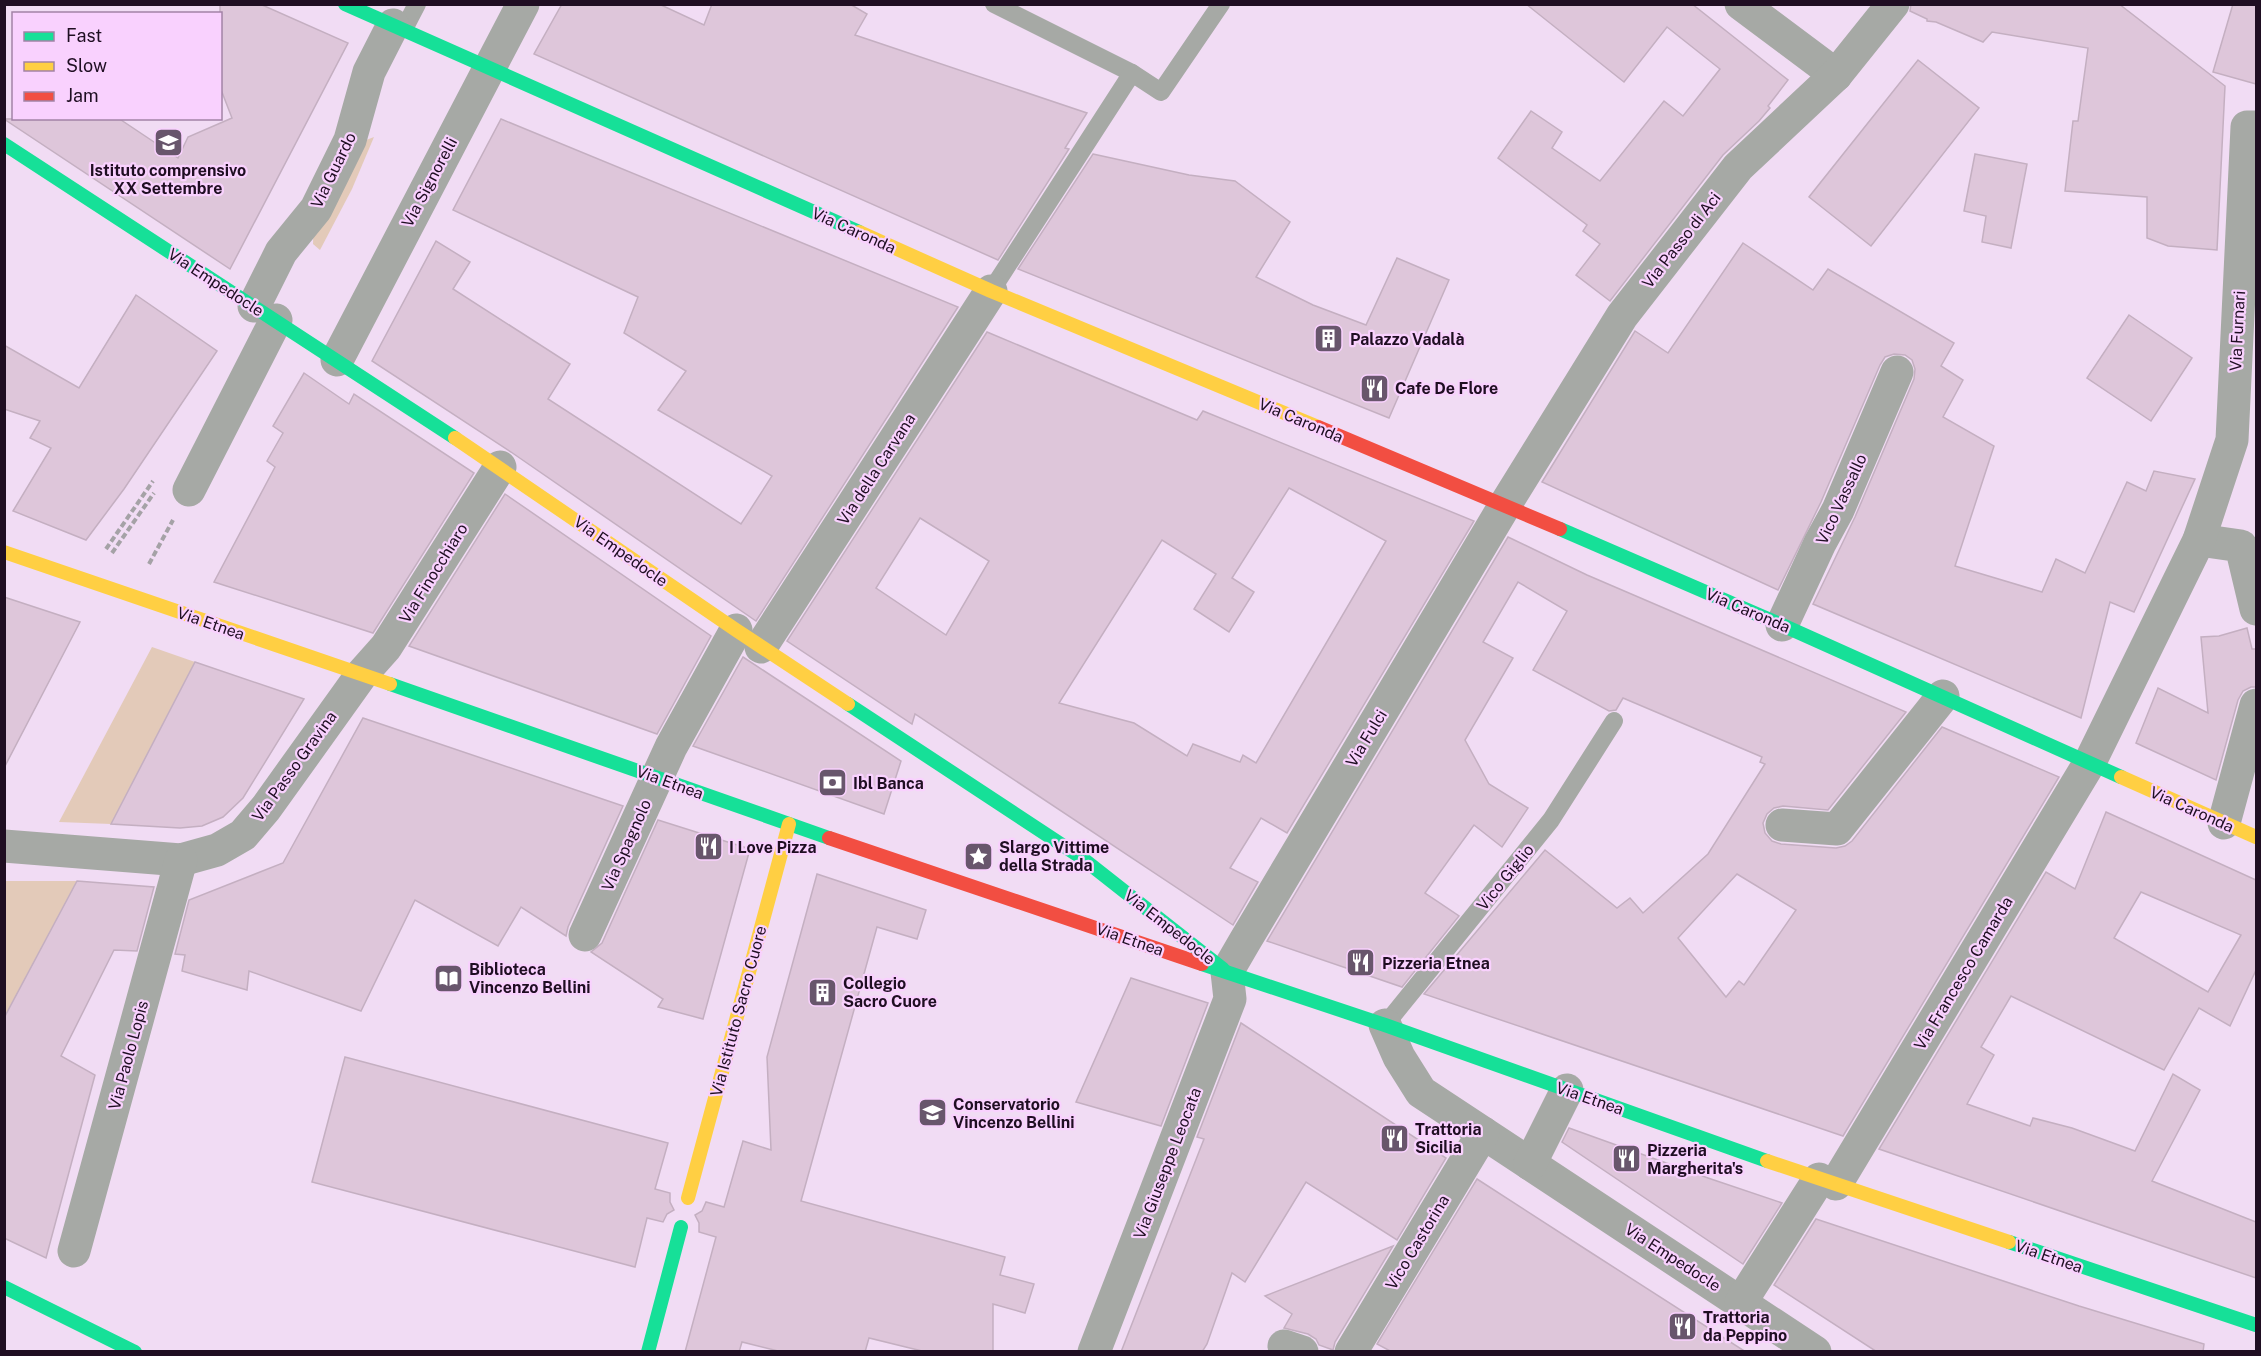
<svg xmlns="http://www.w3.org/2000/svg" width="2261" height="1356" font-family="'Public Sans',sans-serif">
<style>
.green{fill:#e3cab9}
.building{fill:#dec6da;stroke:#c4afc1;stroke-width:1.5;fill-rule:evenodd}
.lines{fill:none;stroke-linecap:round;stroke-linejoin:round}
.path{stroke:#a5a2a6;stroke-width:4;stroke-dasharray:6 3;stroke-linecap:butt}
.lane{stroke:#a6a9a5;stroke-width:18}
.street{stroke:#a6a9a5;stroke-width:33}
.fast{stroke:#16e098;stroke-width:14}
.slow{stroke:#ffcf43;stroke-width:14}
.jam{stroke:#f24e42;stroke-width:14}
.labels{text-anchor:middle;stroke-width:4.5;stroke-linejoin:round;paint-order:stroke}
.poi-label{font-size:16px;font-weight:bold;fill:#1f0e22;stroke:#f9d1fe;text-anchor:start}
.street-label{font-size:16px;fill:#1f0e22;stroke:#f9d1fe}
</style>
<rect width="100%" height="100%" fill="#f1dcf4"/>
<g class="green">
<polygon points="374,137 352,189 320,250 313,244 314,217 351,146"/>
<polygon points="152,647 195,662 111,824 59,822"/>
<polygon points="5,881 77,881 5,1018"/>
</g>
<g class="building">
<polygon points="220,4 260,4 348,43 230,269 4,119 118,118 178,158 188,137 232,118 220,87"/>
<polygon points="562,4 659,4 704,25 712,4 850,4 867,14 855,35 1087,113 1065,148 1069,149 998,260 534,54"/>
<polygon points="1526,4 1692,4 1788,80 1768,106 1770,108 1759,121 1723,155 1610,301 1576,275 1600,244 1583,231 1587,225 1498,158 1531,111 1562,132 1552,148 1600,181 1664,101 1683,116 1720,69 1667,27 1624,82"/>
<polygon points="1911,4 2119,4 2225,86 2217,250 2168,246 2147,238 2147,197 2065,191 2073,121 2078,121 2088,48 1992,32 1983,42 1936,22 1927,21 1927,19 1910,11"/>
<polygon points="2233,4 2256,4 2256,84 2213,72"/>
<polygon points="1918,60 1979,108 1871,246 1809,197"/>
<polygon points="501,119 958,307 756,621 511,452 372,361 436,241 470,262 453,289 570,364 548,399 741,524 772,476 658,410 686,371 624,333 638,297 453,210"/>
<polygon points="1093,154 1189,175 1235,181 1290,222 1256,277 1313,305 1366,325 1397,258 1449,280 1389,418 1018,269"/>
<polygon points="1975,154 2027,164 2011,248 1982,242 1986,216 1964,211"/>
<polygon points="1743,243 1813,290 1828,269 1954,343 1941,366 1963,380 1943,417 1994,446 1955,566 2042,592 2056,559 2085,573 2127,482 2146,491 2154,471 2195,479 2134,612 2110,602 2081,718 1813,604 1855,517 1914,379 1915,369 1912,360 1905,355 1894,354 1885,357 1880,365 1821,502 1778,590 1542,482 1635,331 1668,353"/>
<polygon points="136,295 217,351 124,489 86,540 13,511 51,448 30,438 40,421 4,409 4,345 79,388"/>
<polygon points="2129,315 2192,358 2151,421 2087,378"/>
<path d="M987,332L1197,420L1203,411L1474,521L1287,833L1261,818L1230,868L1258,882L1233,925L915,714L912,724L787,641ZM1289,488L1386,541L1256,763L1243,755L1240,762L1193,744L1187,756L1134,723L1059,703L1162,540L1216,574L1194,609L1229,632L1254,592L1232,578ZM920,518L989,561L946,635L876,588Z"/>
<polygon points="304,373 349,404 354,394 474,473 373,633 214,582 275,467 267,461 283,433 273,426"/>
<polygon points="505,494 711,636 657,734 409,646"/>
<path d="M1508,537L1587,575L1906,712L1828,810L1783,806L1774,808L1767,814L1763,823L1765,833L1772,841L1781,844L1836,848L1845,846L1852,841L1942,727L2059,777L1843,1136L1424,994L1545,850L1617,908L1630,898L1643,913L1708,854L1765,764L1760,762L1762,757L1623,698L1616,710L1609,711L1533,670L1567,611L1518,582L1483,642L1513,658L1465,740L1489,784L1528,808L1502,847L1474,825L1425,893L1459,916L1402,987L1267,941ZM1737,874L1796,910L1744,985L1739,981L1726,997L1678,938Z"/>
<polygon points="4,597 80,622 4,768"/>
<polygon points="2247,628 2252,649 2256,649 2256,687 2251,687 2243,691 2238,700 2216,780 2136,743 2158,688 2208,713 2201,637 2219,636"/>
<polygon points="743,657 901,761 884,814 693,746"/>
<polygon points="195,662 304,699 243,798 223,817 202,826 180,828 111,824"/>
<polygon points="363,718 623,806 568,927 566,936 521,907 498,946 415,900 361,1011 249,971 247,990 182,971 185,955 175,954 189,900 283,863"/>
<path d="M2106,812L2256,880V970L2230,1026L2199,1008L2164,1070L2011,996L1981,1047L1994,1055L1967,1104L2030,1126L2033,1118L2072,1128L2135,1151L2173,1074L2200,1090L2152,1181L2256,1222V1278L1879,1149L2046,872L2075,889ZM2141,892L2241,935L2208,992L2114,938Z"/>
<polygon points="658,820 750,849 703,1019 658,1007 663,999 591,952 602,943"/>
<polygon points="817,874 926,910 917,939 877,927 801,1201 1005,1257 1000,1275 1034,1284 1025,1313 993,1304 993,1352 926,1352 869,1338 865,1352 782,1352 742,1342 739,1352 685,1352 716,1237 699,1232 699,1223 695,1215 702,1211 706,1202 724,1207 743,1141 771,1150 767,1057"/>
<polygon points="77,881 154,887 137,951 114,950 61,1056 95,1075 46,1258 4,1238 4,1018"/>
<polygon points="1131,978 1208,1003 1161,1126 1076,1102"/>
<polygon points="1241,1023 1446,1158 1397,1240 1306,1182 1245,1282 1232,1273 1207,1344 1202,1352 1121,1352 1204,1139 1197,1137"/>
<polygon points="345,1057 668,1143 655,1189 670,1193 670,1202 674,1210 667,1214 663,1222 647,1218 635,1267 312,1182"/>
<polygon points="1569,1128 1708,1178 1782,1203 1743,1264 1562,1142"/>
<polygon points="1477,1179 1590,1252 1746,1352 1392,1352 1377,1344"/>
<polygon points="1816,1219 2079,1306 2204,1344 2203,1352 1877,1352 1774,1285"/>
<polygon points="1393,1246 1335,1342 1333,1350 1319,1345 1316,1339 1308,1334 1284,1328 1292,1314 1265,1296"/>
</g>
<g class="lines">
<g class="path">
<polyline points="106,549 153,481"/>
<polyline points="112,553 154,493"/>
<polyline points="149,564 173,520"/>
</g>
<g class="lane">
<polyline points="994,4 1132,73"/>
<polyline points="404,29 417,4"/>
<polyline points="991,291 1132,73 1161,92 1221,4"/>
<polyline points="1385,1025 1551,820 1614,721"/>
</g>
<g class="street">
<polyline points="1741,4 1836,75"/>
<polyline points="254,306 281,252 316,209 350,140 369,72 393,25"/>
<polyline points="337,360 523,4"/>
<polyline points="189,490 276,320"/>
<polyline points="2199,540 2241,546 2256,609"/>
<polyline points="1782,625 1820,543 1838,510 1897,372"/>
<polyline points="761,647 991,291"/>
<polyline points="2224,823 2256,705"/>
<polyline points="1782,825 1837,829 1943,696"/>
<polyline points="4,846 181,860 217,850 243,835 266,808 362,674 386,647 500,467"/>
<polyline points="585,935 671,747 736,630"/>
<polyline points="1385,1025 1399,1057 1421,1092 1815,1352"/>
<polyline points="1530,1164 1567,1090"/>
<polyline points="1836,1184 2090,762 2199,540 2232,440 2247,127 2256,127"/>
<polyline points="74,1251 181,860"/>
<polyline points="1741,1302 1819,1179"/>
<polyline points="1284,1346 1302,1352"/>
<polyline points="1094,1352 1230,999 1227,972 1245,941 1505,505 1622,316 1738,167 1836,75 1893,4"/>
<polyline points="1351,1352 1483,1133"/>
</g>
<g class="fast">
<polyline points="345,4 859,232"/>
<polyline points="4,144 455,438"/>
<polyline points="1560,529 1782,625 2121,777"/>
<polyline points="390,684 829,838"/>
<polyline points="848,704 1082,858 1223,969"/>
<polyline points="1202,964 1385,1025 1767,1161"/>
<polyline points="2009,1242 2256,1325"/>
<polyline points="4,1287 135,1352"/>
<polyline points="648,1352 681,1227"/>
</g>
<g class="slow">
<polyline points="859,232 991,291 1318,427"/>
<polyline points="455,438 736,630 848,704"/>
<polyline points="4,552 390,684"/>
<polyline points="2121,777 2256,837"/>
<polyline points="1767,1161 2009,1242"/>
<polyline points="688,1198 789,824"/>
</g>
<g class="jam">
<polyline points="1318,427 1560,529"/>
<polyline points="829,838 1202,964"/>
</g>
</g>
<defs>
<symbol id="school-square" viewBox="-11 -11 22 22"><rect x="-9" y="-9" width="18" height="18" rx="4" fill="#68566c" stroke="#f9d1fe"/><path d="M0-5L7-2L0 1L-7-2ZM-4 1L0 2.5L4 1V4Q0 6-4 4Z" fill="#fff"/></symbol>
<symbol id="building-square" viewBox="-11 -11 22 22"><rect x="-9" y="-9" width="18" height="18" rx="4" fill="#68566c" stroke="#f9d1fe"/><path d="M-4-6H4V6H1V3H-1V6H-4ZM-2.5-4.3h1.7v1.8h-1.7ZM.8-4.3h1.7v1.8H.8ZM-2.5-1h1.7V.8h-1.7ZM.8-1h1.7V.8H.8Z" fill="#fff"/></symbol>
<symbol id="restaurant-square" viewBox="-11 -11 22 22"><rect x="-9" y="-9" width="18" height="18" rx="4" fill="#68566c" stroke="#f9d1fe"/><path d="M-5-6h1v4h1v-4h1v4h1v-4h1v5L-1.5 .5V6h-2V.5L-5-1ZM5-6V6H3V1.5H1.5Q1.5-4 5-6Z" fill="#fff"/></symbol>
<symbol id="bank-square" viewBox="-11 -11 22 22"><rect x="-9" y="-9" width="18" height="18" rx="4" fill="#68566c" stroke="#f9d1fe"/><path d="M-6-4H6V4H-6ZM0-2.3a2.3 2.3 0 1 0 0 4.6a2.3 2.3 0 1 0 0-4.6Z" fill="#fff"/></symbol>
<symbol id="sight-square" viewBox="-11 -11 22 22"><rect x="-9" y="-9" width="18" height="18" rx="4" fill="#68566c" stroke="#f9d1fe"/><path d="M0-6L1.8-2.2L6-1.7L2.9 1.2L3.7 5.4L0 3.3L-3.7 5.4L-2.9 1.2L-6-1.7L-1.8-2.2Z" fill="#fff"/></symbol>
<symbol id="library-square" viewBox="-11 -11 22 22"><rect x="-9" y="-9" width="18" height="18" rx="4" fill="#68566c" stroke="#f9d1fe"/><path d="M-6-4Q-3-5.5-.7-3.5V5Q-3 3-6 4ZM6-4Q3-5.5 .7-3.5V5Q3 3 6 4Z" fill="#fff"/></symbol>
<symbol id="university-square" viewBox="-11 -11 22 22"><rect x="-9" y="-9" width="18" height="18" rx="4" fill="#68566c" stroke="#f9d1fe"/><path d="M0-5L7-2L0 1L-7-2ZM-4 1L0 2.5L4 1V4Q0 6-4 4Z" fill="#fff"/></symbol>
</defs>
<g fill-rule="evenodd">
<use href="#school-square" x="152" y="126" width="33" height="33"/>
<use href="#building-square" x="1312" y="322" width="33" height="33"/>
<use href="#restaurant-square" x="1358" y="372" width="33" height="33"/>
<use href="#bank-square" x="816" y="766" width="33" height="33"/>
<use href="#restaurant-square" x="692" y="830" width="33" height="33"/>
<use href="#sight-square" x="962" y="840" width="33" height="33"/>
<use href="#restaurant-square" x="1344" y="946" width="33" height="33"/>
<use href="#library-square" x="432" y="962" width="33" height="33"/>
<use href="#building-square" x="806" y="976" width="33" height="33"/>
<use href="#university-square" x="916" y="1096" width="33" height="33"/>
<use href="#restaurant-square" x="1378" y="1122" width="33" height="33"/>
<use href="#restaurant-square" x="1610" y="1142" width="33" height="33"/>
<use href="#restaurant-square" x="1666" y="1310" width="33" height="33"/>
</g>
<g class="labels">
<g class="poi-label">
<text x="168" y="176" text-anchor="middle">Istituto comprensivo<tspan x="168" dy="18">XX Settembre</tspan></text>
<text x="1350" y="345">Palazzo Vadalà</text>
<text x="1395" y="394">Cafe De Flore</text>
<text x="853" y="789">Ibl Banca</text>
<text x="729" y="853">I Love Pizza</text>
<text x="999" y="853">Slargo Vittime<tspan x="999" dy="18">della Strada</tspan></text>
<text x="1382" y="969">Pizzeria Etnea</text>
<text x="469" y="975">Biblioteca<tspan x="469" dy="18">Vincenzo Bellini</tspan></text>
<text x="843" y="989">Collegio<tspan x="843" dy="18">Sacro Cuore</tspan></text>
<text x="953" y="1110">Conservatorio<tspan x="953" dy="18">Vincenzo Bellini</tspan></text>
<text x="1415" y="1135">Trattoria<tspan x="1415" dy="18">Sicilia</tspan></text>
<text x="1647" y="1156">Pizzeria<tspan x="1647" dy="18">Margherita's</tspan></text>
<text x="1703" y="1323">Trattoria<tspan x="1703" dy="18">da Peppino</tspan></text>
</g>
<g class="street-label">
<text transform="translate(333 170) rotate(-64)" y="6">Via Guardo</text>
<text transform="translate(429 182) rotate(-62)" y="6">Via Signorelli</text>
<text transform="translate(854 230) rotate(24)" y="6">Via Caronda</text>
<text transform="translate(1681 240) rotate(-52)" y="6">Via Passo di Aci</text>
<text transform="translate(216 282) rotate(33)" y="6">Via Empedocle</text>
<text transform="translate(2237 331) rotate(-87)" y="6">Via Furnari</text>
<text transform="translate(1301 420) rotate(23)" y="6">Via Caronda</text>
<text transform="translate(876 469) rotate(-57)" y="6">Via della Carvana</text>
<text transform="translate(1841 499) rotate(-65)" y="6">Vico Vassallo</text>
<text transform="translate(621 551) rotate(35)" y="6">Via Empedocle</text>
<text transform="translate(433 573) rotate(-58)" y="6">Via Finocchiaro</text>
<text transform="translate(1748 610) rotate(23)" y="6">Via Caronda</text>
<text transform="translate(211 623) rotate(19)" y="6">Via Etnea</text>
<text transform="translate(1366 738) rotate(-59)" y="6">Via Fulci</text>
<text transform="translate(294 766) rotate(-54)" y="6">Via Passo Gravina</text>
<text transform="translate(670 782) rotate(20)" y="6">Via Etnea</text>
<text transform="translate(2192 809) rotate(24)" y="6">Via Caronda</text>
<text transform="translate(626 845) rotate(-66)" y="6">Via Spagnolo</text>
<text transform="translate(1505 877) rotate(-51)" y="6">Vico Giglio</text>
<text transform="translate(1170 927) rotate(38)" y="6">Via Empedocle</text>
<text transform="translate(1130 939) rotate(19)" y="6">Via Etnea</text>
<text transform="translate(1963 973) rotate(-59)" y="6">Via Francesco Camarda</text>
<text transform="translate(738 1011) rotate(-75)" y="6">Via Istituto Sacro Cuore</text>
<text transform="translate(128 1055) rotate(-75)" y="6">Via Paolo Lopis</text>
<text transform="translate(1590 1098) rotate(19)" y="6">Via Etnea</text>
<text transform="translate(1167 1163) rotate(-69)" y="6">Via Giuseppe Leocata</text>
<text transform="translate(1417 1242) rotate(-59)" y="6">Vico Castorina</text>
<text transform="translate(2049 1256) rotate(19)" y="6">Via Etnea</text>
<text transform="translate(1673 1257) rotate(33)" y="6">Via Empedocle</text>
</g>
</g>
<rect width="2261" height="1356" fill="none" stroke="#1f0e22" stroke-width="12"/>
<rect x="12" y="12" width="210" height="108" fill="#f9d1fe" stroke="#a283a6" stroke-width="1.5"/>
<rect x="24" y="32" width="30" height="9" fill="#16e098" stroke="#a283a6" stroke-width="1.5"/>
<text x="66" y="42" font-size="18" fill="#1f0e22">Fast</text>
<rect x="24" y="62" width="30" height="9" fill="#ffcf43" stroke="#a283a6" stroke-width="1.5"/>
<text x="66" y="72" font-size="18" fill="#1f0e22">Slow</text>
<rect x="24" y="92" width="30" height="9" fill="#f24e42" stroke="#a283a6" stroke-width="1.5"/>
<text x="66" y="102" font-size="18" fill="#1f0e22">Jam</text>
</svg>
